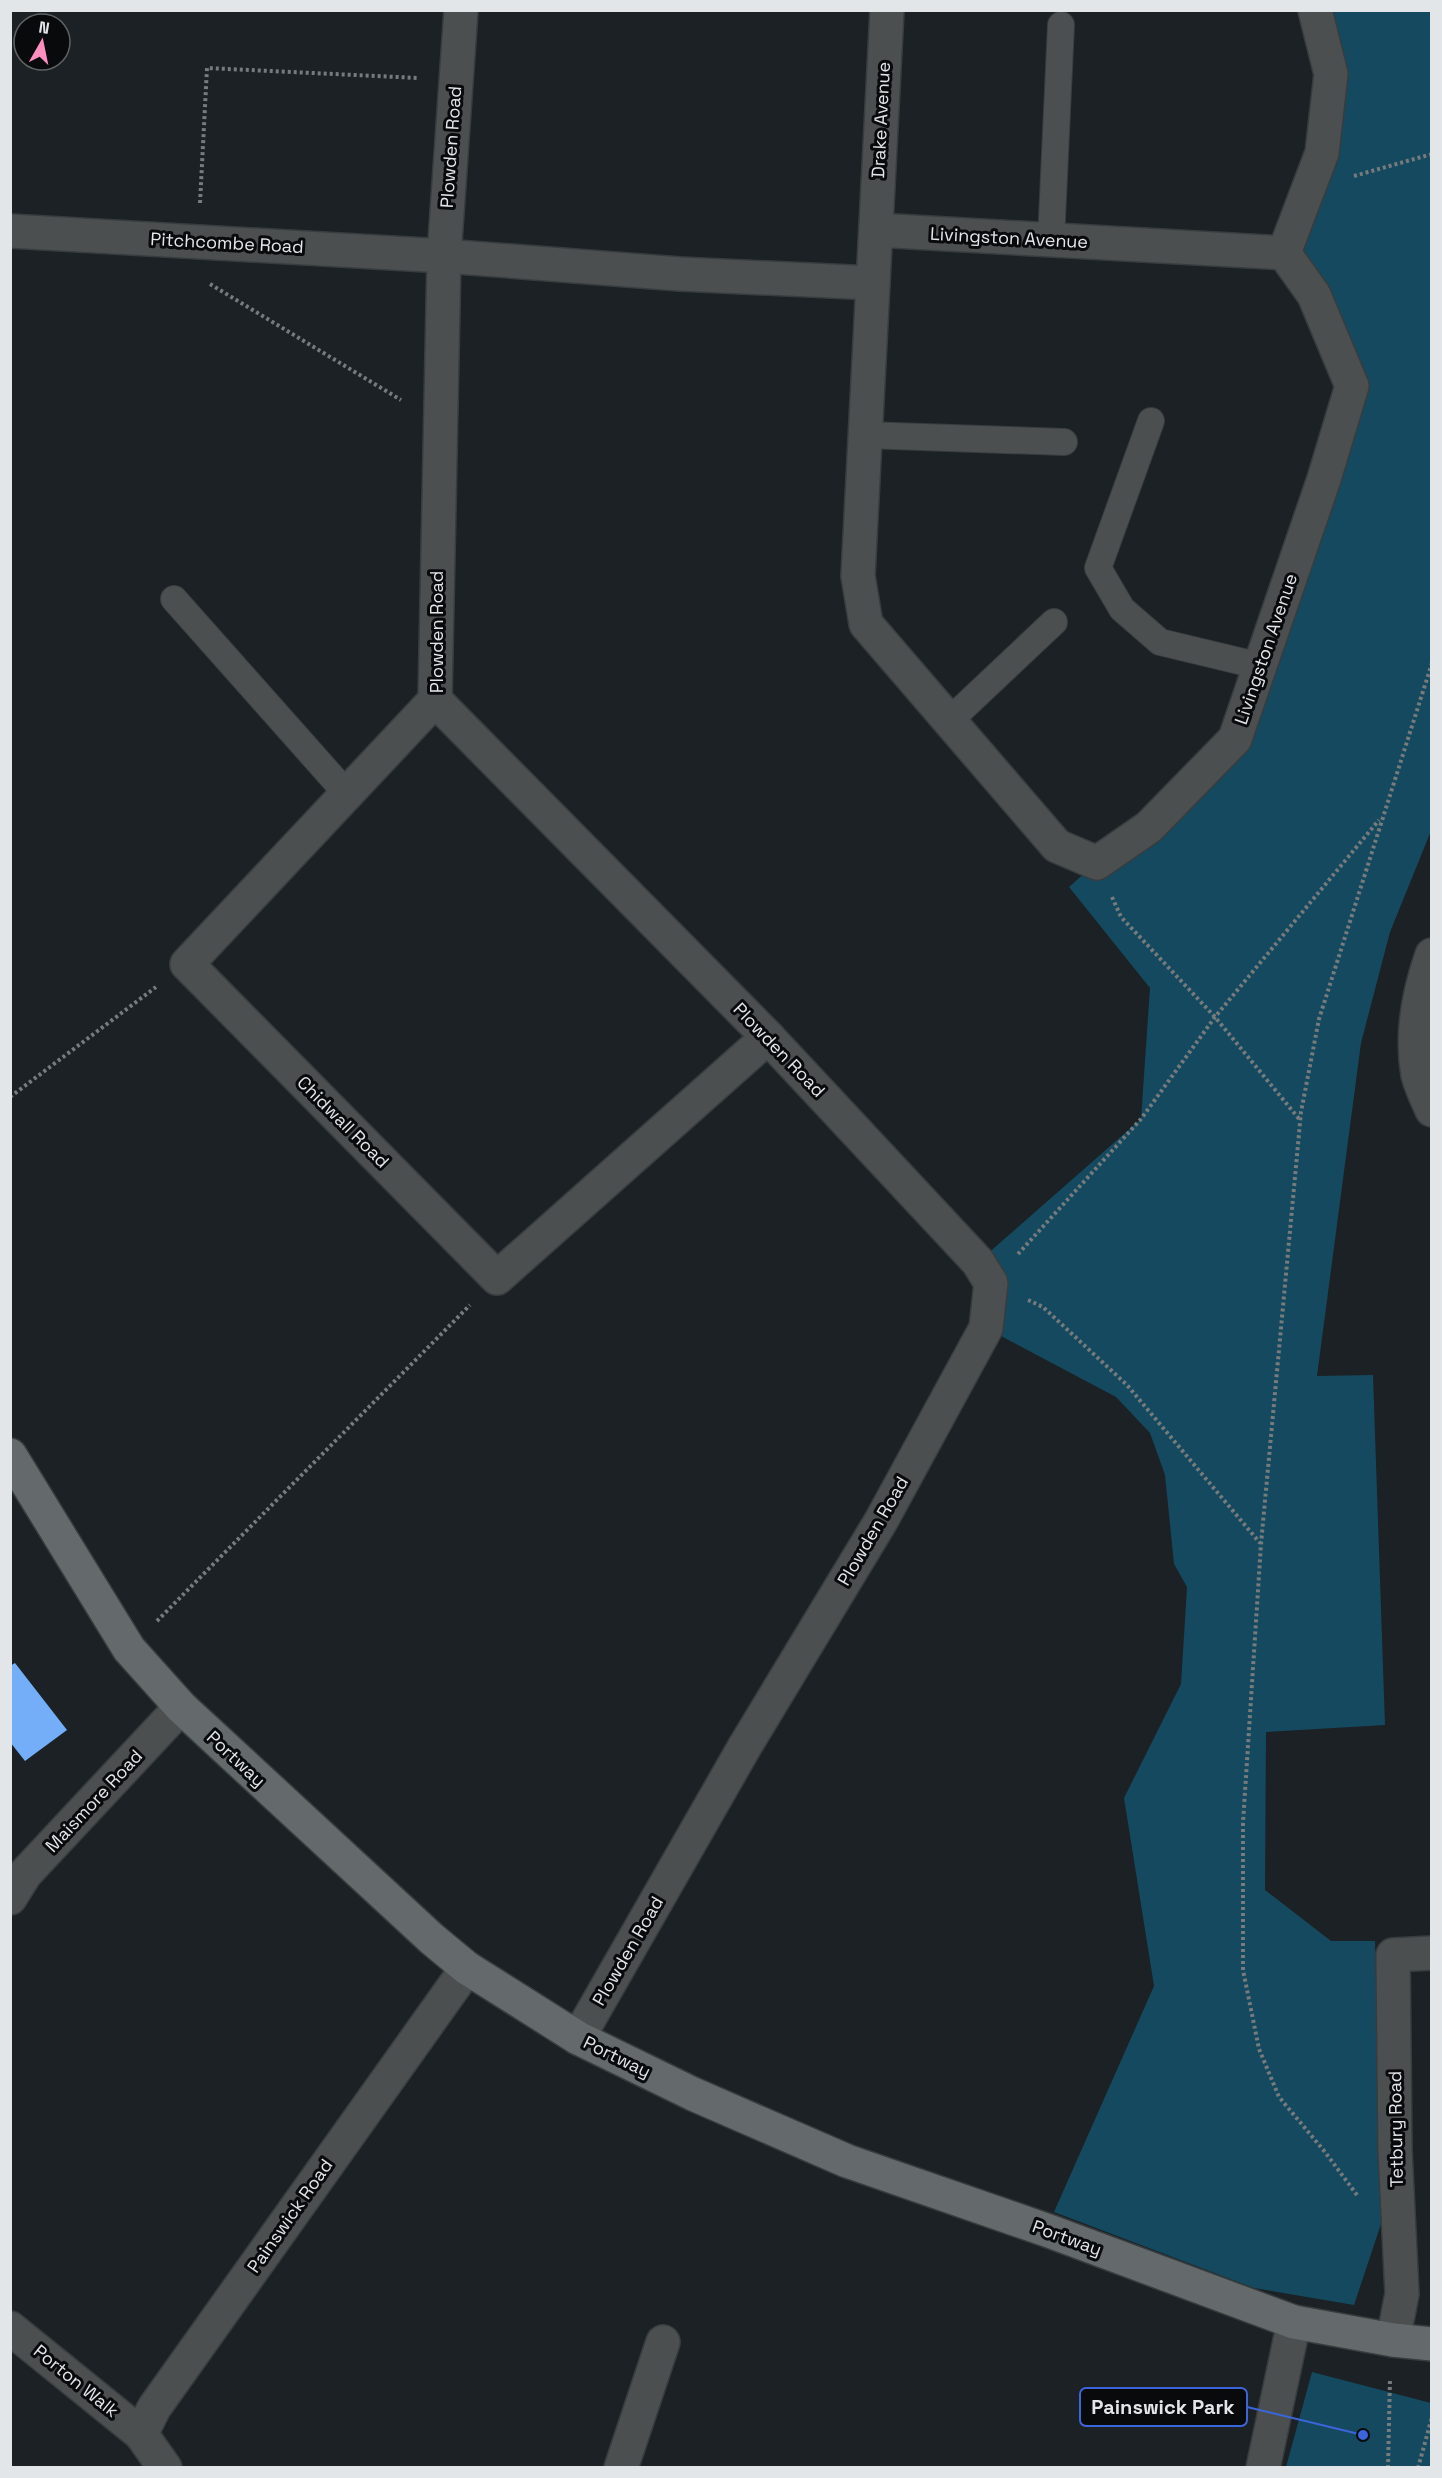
<svg xmlns="http://www.w3.org/2000/svg" width="1442" height="2478" font-family="'Space Grotesk',sans-serif">
<style>
.green{fill:#15495f}
.building{fill:#75aef8}
.lines{fill:none;stroke-linecap:round;stroke-linejoin:round}
.lane-casing{stroke:#373d3f;stroke-width:28}
.street-casing{stroke:#373d3f;stroke-width:36}
.secondary-casing{stroke:#373d3f;stroke-width:36}
.path{stroke:#767b7d;stroke-width:4;stroke-dasharray:3 3;stroke-linecap:butt}
.lane{stroke:#4c4f50;stroke-width:26}
.street{stroke:#4c4f50;stroke-width:33}
.secondary{stroke:#646a6b;stroke-width:33}
.labels{text-anchor:middle;stroke-width:6;stroke-linejoin:round;paint-order:stroke}
.street-label{font-size:18px;fill:#e2e6e8;stroke:#080a0b}
.leader{fill:none;stroke:#3b65da;stroke-width:2}
.callout-dot{fill:#3b65da;stroke:#080a0b;stroke-width:2}
.callout{fill:#080a0b;stroke:#3b65da;stroke-width:2}
.callout-label{font-size:20px;text-anchor:middle;font-weight:bold;fill:#e2e6e8}
</style>
<rect width="100%" height="100%" fill="#1b2124"/>
<g class="green">
<polygon points="1315,11 1431,11 1431,831 1390,932 1361,1043 1317,1376 1373,1375 1385,1725 1266,1732 1265,1890 1331,1941 1375,1941 1382,2221 1354,2305 1254,2288 1054,2212 1154,1986 1124,1798 1181,1684 1187,1587 1174,1564 1165,1475 1150,1433 1116,1397 986,1328 978,1262 1141,1119 1150,988 1069,887 1235,739 1352,386 1284,253 1322,153"/>
<polygon points="1312,2372 1431,2403 1431,2467 1286,2467"/>
</g>
<polygon class="building" points="15,1663 67,1730 25,1761 10,1742 10,1666"/>
<g class="lines">
<defs>
<g id="lane">
<polyline points="1051,240 1061,25"/>
<polyline points="1151,421 1098,568 1122,609 1160,642 1260,666"/>
<polyline points="865,435 1064,442"/>
<polyline points="174,599 348,795"/>
<polyline points="949,721 1054,622"/>
</g>
<g id="street">
<polyline points="461,10 444,256 435,700 768,1037 978,1262 991,1283 986,1328 881,1521 745,1746 578,2038"/>
<polyline points="876,230 1284,253 1314,295 1352,386 1324,479 1235,739 1149,827 1097,863 1057,846 866,624 858,576 887,10"/>
<polyline points="10,231 444,256 680,274 873,283"/>
<polyline points="1284,253 1322,153 1331,74 1315,10"/>
<polyline points="435,700 187,964 497,1278 768,1037"/>
<path d="M1432,955C1419,992 1411,1036 1418,1075C1421,1087 1427,1099 1432,1110"/>
<polyline points="10,1898 25,1874 181,1707"/>
<polyline points="10,2328 141,2434"/>
<polyline points="1393,2340 1402,2294 1395,2150 1393,1955 1432,1953"/>
<polyline points="165,2468 141,2434 154,2408 467,1968"/>
<polyline points="621,2468 663,2342"/>
<polyline points="1263,2468 1294,2322"/>
</g>
<polyline id="secondary" points="10,1455 129,1649 181,1707 432,1939 467,1968 578,2038 693,2094 847,2161 1049,2231 1294,2322 1393,2340 1432,2344"/>
</defs>
<use href="#lane" class="lane-casing"/>
<use href="#street" class="street-casing"/>
<use href="#secondary" class="secondary-casing"/>
<g class="path">
<polyline points="1354,176 1432,154"/>
<polyline points="200,203 207,68 418,78"/>
<polyline points="210,284 401,400"/>
<polyline points="1112,897 1121,917 1215,1017 1300,1120"/>
<polyline points="10,1097 156,987"/>
<polyline points="1018,1254 1141,1119 1215,1017 1379,820"/>
<polyline points="1028,1300 1043,1307 1127,1385 1260,1543"/>
<polyline points="157,1621 470,1305"/>
<polyline points="1357,2195 1325,2152 1279,2097 1259,2049 1243,1970 1243,1823 1261,1544 1301,1112 1319,1019 1432,663"/>
<polyline points="1388,2468 1390,2379"/>
<polyline points="1418,2468 1432,2417"/>
</g>
<use href="#lane" class="lane"/>
<use href="#street" class="street"/>
<use href="#secondary" class="secondary"/>
</g>
<g class="labels">
<g class="street-label">
<text transform="translate(881 120) rotate(-87)" y="6">Drake Avenue</text>
<text transform="translate(451 147) rotate(-86)" y="6">Plowden Road</text>
<text transform="translate(1009 238) rotate(3)" y="6">Livingston Avenue</text>
<text transform="translate(227 243) rotate(3)" y="6">Pitchcombe Road</text>
<text transform="translate(437 632) rotate(-90)" y="6">Plowden Road</text>
<text transform="translate(1266 649) rotate(-71)" y="6">Livingston Avenue</text>
<text transform="translate(779 1050) rotate(46)" y="6">Plowden Road</text>
<text transform="translate(343 1122) rotate(45)" y="6">Chidwall Road</text>
<text transform="translate(873 1531) rotate(-60)" y="6">Plowden Road</text>
<text transform="translate(236 1759) rotate(43)" y="6">Portway</text>
<text transform="translate(94 1801) rotate(-47)" y="6">Maismore Road</text>
<text transform="translate(628 1951) rotate(-60)" y="6">Plowden Road</text>
<text transform="translate(617 2057) rotate(26)" y="6">Portway</text>
<text transform="translate(1396 2129) rotate(-91)" y="6">Tetbury Road</text>
<text transform="translate(290 2216) rotate(-55)" y="6">Painswick Road</text>
<text transform="translate(1067 2238) rotate(20)" y="6">Portway</text>
<text transform="translate(76 2381) rotate(39)" y="6">Porton Walk</text>
</g>
</g>
<path class="leader" d="M1363 2435L1247 2407"/>
<circle class="callout-dot" cx="1363" cy="2435" r="6"/>
<rect class="callout" x="1080" y="2388" width="167" height="38" rx="6"/>
<g class="callout-label">
<text x="1163" y="2414">Painswick Park</text>
</g>
<rect width="1442" height="2478" fill="none" stroke="#e2e6e8" stroke-width="24"/>
<g transform="translate(42 42) rotate(9)"><circle r="28" fill="#080a0b" stroke="#5f6263" stroke-width="1.5"/>
<path d="M0-4.5L10 22L0 15L-10 22Z" fill="#fe8ebe"/>
<text y="-9" font-size="16" font-weight="bold" text-anchor="middle" fill="#e2e6e8">N</text>
</g>
</svg>
